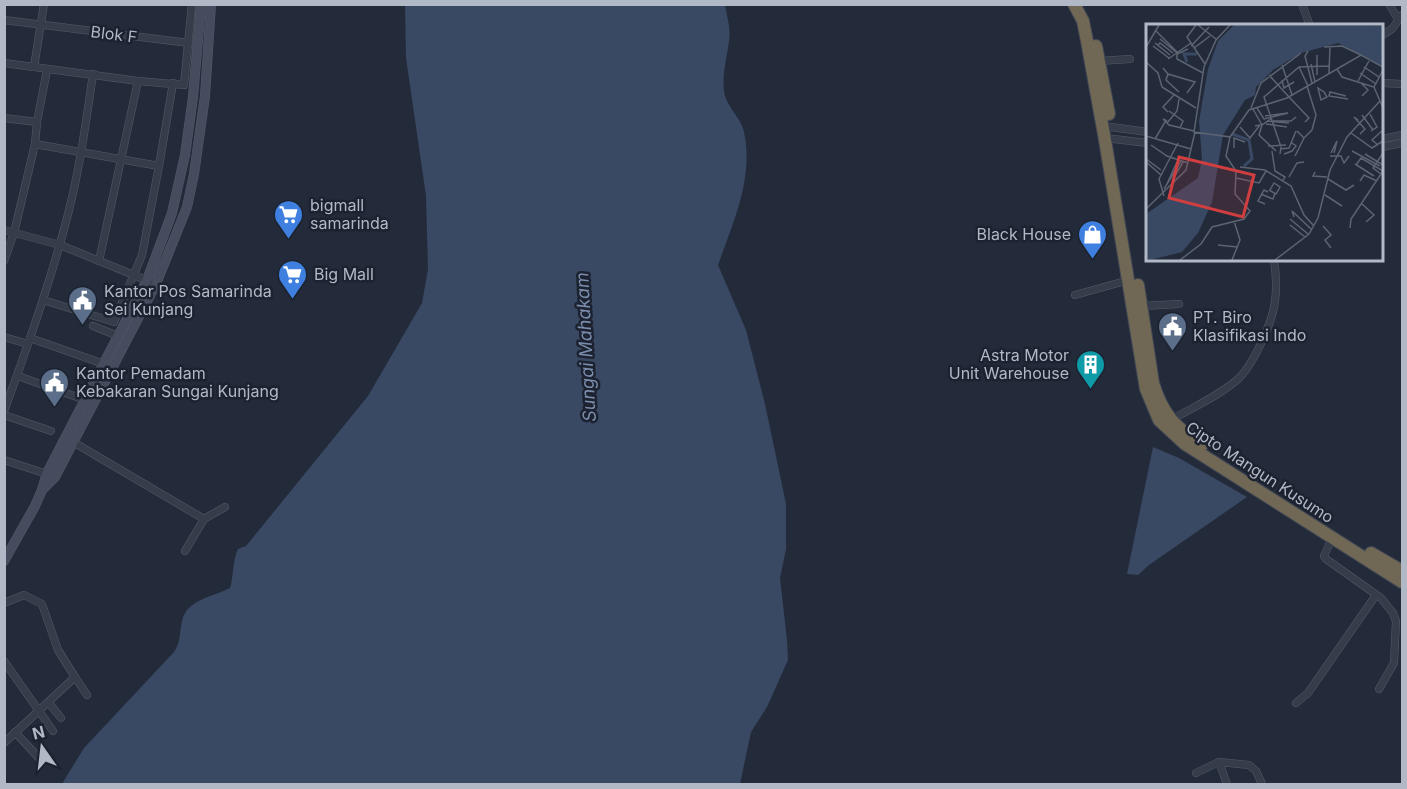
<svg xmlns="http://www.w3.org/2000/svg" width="1407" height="789" font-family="Inter,sans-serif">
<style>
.water{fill:#394863}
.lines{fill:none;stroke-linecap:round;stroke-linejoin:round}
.street-casing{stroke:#545b68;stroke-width:8}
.secondary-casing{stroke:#545b68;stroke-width:10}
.highway-casing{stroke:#414855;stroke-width:14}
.street{stroke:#363d4a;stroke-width:7}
.secondary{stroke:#454c5d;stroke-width:9}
.highway{stroke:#706754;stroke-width:12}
.labels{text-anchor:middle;stroke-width:5;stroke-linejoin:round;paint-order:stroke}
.street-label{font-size:16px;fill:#b1b8c6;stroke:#1c222f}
.poi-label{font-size:16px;fill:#b1b8c6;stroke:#1c222f;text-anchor:start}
.water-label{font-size:18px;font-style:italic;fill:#7b8dad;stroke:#1c222f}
.inset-river{fill:none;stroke:#394863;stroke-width:3}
.inset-road{fill:none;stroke:#5c6372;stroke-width:1.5}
.view{fill:#d03e40;fill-opacity:0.15;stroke:#d03e40;stroke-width:3}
.inset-edge{fill:none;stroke:#b1b8c6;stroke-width:3}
</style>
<rect width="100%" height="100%" fill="#232b3a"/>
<g class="water">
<path d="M405,5H725C727,17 731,29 729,41C727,58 722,73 724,91C726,107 741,117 744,132C754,178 733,223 718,265L746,330L765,404L786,504V549L780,578L787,640L788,660L767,707L751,732L740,784H62L84,748L174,652C181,642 179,634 182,621C187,599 213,597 230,588C234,575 232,562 238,549L246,546L368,396L422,303L428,269L426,196L406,58Z"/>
<polygon points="1153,447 1179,458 1247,497 1149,565 1138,575 1127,574"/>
</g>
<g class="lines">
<defs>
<g id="street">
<polyline points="1302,4 1310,26"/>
<polyline points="1389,4 1398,19"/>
<polyline points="4,20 189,43"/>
<polyline points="1382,35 1392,29 1402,15"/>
<polyline points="1099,61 1130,59"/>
<polyline points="4,63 138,81 184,85 192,4"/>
<polyline points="34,67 44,4"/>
<polyline points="1382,83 1402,84"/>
<polyline points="4,118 37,122"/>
<polyline points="1103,126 1148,132"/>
<polyline points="1105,138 1148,143"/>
<polyline points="1382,139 1402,135"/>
<polyline points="35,144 159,166 142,255 114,322 43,300"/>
<polyline points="1382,147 1402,143"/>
<polyline points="159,166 173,83"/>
<polyline points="4,230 60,245 151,282"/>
<polyline points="4,261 14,233 35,144 37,122 47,70"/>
<polyline points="99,261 138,81"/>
<polyline points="1075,295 1129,280"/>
<polyline points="1142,306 1179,304"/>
<polyline points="93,326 118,336"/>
<polyline points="4,337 28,344"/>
<polyline points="30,338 104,364"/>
<polyline points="18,376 85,400"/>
<path d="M4,411C28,346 51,281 68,214C80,168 86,121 93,74"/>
<polyline points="4,415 51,431"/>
<path d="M1171,420C1193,407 1219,396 1238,379C1253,365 1273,322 1275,301C1277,287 1276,273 1274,260"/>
<polyline points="73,442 204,519"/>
<polyline points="4,460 50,475"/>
<polyline points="1332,538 1324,556 1326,559 1381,598 1393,613 1396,621 1394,663 1379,689"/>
<polyline points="185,551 204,519 225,507"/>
<polyline points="4,603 24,595 42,604 58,650 75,677"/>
<polyline points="4,661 53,731"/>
<polyline points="49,703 61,718"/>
<polyline points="1296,703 1308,693 1376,595"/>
<polyline points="15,732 38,757"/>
<polyline points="4,743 75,677 87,695"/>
<polyline points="1219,762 1227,784"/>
<polyline points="1196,773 1219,762 1249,765 1256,771 1262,784"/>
</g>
<g id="secondary">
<polyline points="42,490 55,477 156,284 187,207 194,174 205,96 211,4"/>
<polyline points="4,561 35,506 42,490 47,473 147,280 172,213 185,155 193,97 201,4"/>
</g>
<g id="highway">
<polyline points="1074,4 1083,21 1087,41 1105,140 1146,389 1159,420 1185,444 1402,582"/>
<polyline points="1096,46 1109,114"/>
<path d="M1138,285L1153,383C1162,414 1176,428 1202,445"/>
<polyline points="1371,553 1402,571"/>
</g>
</defs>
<use href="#street" class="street-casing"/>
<use href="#secondary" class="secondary-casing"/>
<use href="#highway" class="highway-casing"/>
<use href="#street" class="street"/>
<use href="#secondary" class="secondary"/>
<use href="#highway" class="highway"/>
</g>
<defs>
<symbol id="supermarket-pin" viewBox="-11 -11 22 30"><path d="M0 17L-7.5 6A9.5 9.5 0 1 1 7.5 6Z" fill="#3f7fe0" stroke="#1c222f"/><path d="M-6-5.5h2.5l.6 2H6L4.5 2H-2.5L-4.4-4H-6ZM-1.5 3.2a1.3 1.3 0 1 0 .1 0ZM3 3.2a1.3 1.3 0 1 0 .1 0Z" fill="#fff"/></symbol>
<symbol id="shop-pin" viewBox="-11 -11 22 30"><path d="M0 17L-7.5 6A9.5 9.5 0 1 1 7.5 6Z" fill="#3f7fe0" stroke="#1c222f"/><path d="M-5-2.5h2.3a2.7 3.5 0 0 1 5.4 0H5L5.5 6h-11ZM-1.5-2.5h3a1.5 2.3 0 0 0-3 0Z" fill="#fff"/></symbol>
<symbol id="civic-pin" viewBox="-11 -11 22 30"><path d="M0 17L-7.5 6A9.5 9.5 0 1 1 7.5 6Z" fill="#5c6f8a" stroke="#1c222f"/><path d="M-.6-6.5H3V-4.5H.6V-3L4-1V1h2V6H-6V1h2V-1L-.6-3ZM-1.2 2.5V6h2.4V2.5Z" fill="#fff"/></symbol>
<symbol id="building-pin" viewBox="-11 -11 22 30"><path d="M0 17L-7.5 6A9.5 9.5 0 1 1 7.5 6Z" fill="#0f9aa8" stroke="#1c222f"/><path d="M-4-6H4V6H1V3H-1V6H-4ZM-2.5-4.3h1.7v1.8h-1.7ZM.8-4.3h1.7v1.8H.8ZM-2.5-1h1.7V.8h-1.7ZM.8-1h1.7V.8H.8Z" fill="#fff"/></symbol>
</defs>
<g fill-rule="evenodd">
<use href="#supermarket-pin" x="272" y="198" width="33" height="45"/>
<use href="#shop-pin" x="1076" y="218" width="33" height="45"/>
<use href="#supermarket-pin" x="276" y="258" width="33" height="45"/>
<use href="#civic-pin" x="66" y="284" width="33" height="45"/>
<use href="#civic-pin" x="1156" y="310" width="33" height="45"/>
<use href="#building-pin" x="1074" y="348" width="33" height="45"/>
<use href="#civic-pin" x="38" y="366" width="33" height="45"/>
</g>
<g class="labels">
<g class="street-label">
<text transform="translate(114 34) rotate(7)" y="6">Blok F</text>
<text transform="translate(1260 472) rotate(33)" y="6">Cipto Mangun Kusumo</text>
</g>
<g class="poi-label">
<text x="310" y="211">bigmall<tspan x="310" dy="18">samarinda</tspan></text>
<text x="1071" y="240" text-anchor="end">Black House</text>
<text x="314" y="280">Big Mall</text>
<text x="104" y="297">Kantor Pos Samarinda<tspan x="104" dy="18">Sei Kunjang</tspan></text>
<text x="1193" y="323">PT. Biro<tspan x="1193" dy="18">Klasifikasi Indo</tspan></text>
<text x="1069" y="361" text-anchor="end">Astra Motor<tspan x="1069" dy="18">Unit Warehouse</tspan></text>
<text x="76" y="379">Kantor Pemadam<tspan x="76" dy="18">Kebakaran Sungai Kunjang</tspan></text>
</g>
<g class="water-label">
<text transform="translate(586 347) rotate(-93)" y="6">Sungai Mahakam</text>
</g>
</g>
<g transform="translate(1146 24)">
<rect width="237" height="237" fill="#232b3a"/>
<path d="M88,1L237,2V42L192,19L155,29L127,46L110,63L109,71L99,76L77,111L66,178L52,209L36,228L4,236L0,234V190L52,154L56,135L53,97L62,45L72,17Z" fill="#394863"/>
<path class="inset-river" d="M41,38L38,30H51M86,110L103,116L106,135L98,142"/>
<path class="inset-road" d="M50,1L41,13L59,40M52,1L70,15M10,7L33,30M14,15L30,28M9,19L24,31M12,21L14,19L27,29M7,22L23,34M45,22L63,3M0,23L13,1M178,23L196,22L215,31M48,24L64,12M42,25L31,30V35L57,49M162,27L159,32L166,59M171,31V51M22,35L45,19M0,38L12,49L16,63M165,40L169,58M136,41L146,71M153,43L162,62M218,43L233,53M17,44L22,50L49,58L41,69M191,45L215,31L237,43M183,49L184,22M214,49L230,60M22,50L20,56L33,68M123,51L143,73M136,56L138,64L148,58M212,57L224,35M215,59L222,66L216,72M161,62L170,91L166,106M16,63L50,84M228,63L237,46M172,64L178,68L181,73L175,76ZM200,72L184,68L183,72L202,75M143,73L163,94L159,98M105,84L115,59L155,29M111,84L118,95L142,89M107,85L116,101M23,87L37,97L34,104M22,88L17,83L28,71M224,90L231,103L225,107M216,91L227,106M119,92L142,89M126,94L116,101L113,111L130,127M212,96L208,93L219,105L214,110M21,97L17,95L23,101L48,107M121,97L143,99M127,97H145L150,93M21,99L31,87L33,75M120,100L141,103M94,103L104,114L114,101L109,102M151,107L158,114L166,106M205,109L226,124L237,117M0,112L45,125M84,113L103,86L141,74L191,45L196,53L228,63L237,84M9,115L19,98M5,121L21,132L42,139M232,121L226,116L237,106M122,122L140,121M88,124V114L99,118M134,125L143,124L150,107M126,127L129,147L139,153L137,156M206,127L234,142M185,129L191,117L188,129M134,130L135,123L118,73L153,43L183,42M138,130L146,127L150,122L146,119M219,130L237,141M149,132L158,114M184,132H195L198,139L203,132M0,135L15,146M0,138L15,151M209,140L228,152M210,141L215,134L237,147M94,143L119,146L145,162L158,191L168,202M169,148L167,152L181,153M235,150L227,144L237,129M143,153L151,139L158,138M90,154L113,159L120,147M27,155L37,138M182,155L200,166L208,161M214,157L218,151L231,157M20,162L31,138M18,165L35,137M123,166L130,170L134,163L128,159L124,166M115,170L127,175L129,169M179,171L196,182M18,172L13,155L32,119M119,180L112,177L118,166L122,168M216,180L228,191L220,198M0,185L40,146L49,108M148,193L146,187L165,205M144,195L162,210M144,201L159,213M177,202L185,211L179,216L185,224M204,204L205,195L237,147M72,221L91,223M34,236L55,220L66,203L98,195L104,187L89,170L90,147L80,132L84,113L48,108L58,43L70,16L84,1M86,236L94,216L88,197M129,236L163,210L172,194L184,146L201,113L234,77"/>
<path class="view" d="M33,133L108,151L97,193L23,174Z"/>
<rect width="237" height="237" class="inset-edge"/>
</g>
<rect width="1407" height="789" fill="none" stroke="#b1b8c6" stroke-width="12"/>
<g transform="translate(42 747) rotate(346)" stroke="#1c222f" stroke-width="4.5" paint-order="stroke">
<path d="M0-4.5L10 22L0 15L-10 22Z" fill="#b1b8c6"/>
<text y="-9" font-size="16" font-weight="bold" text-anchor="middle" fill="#b1b8c6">N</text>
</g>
</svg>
